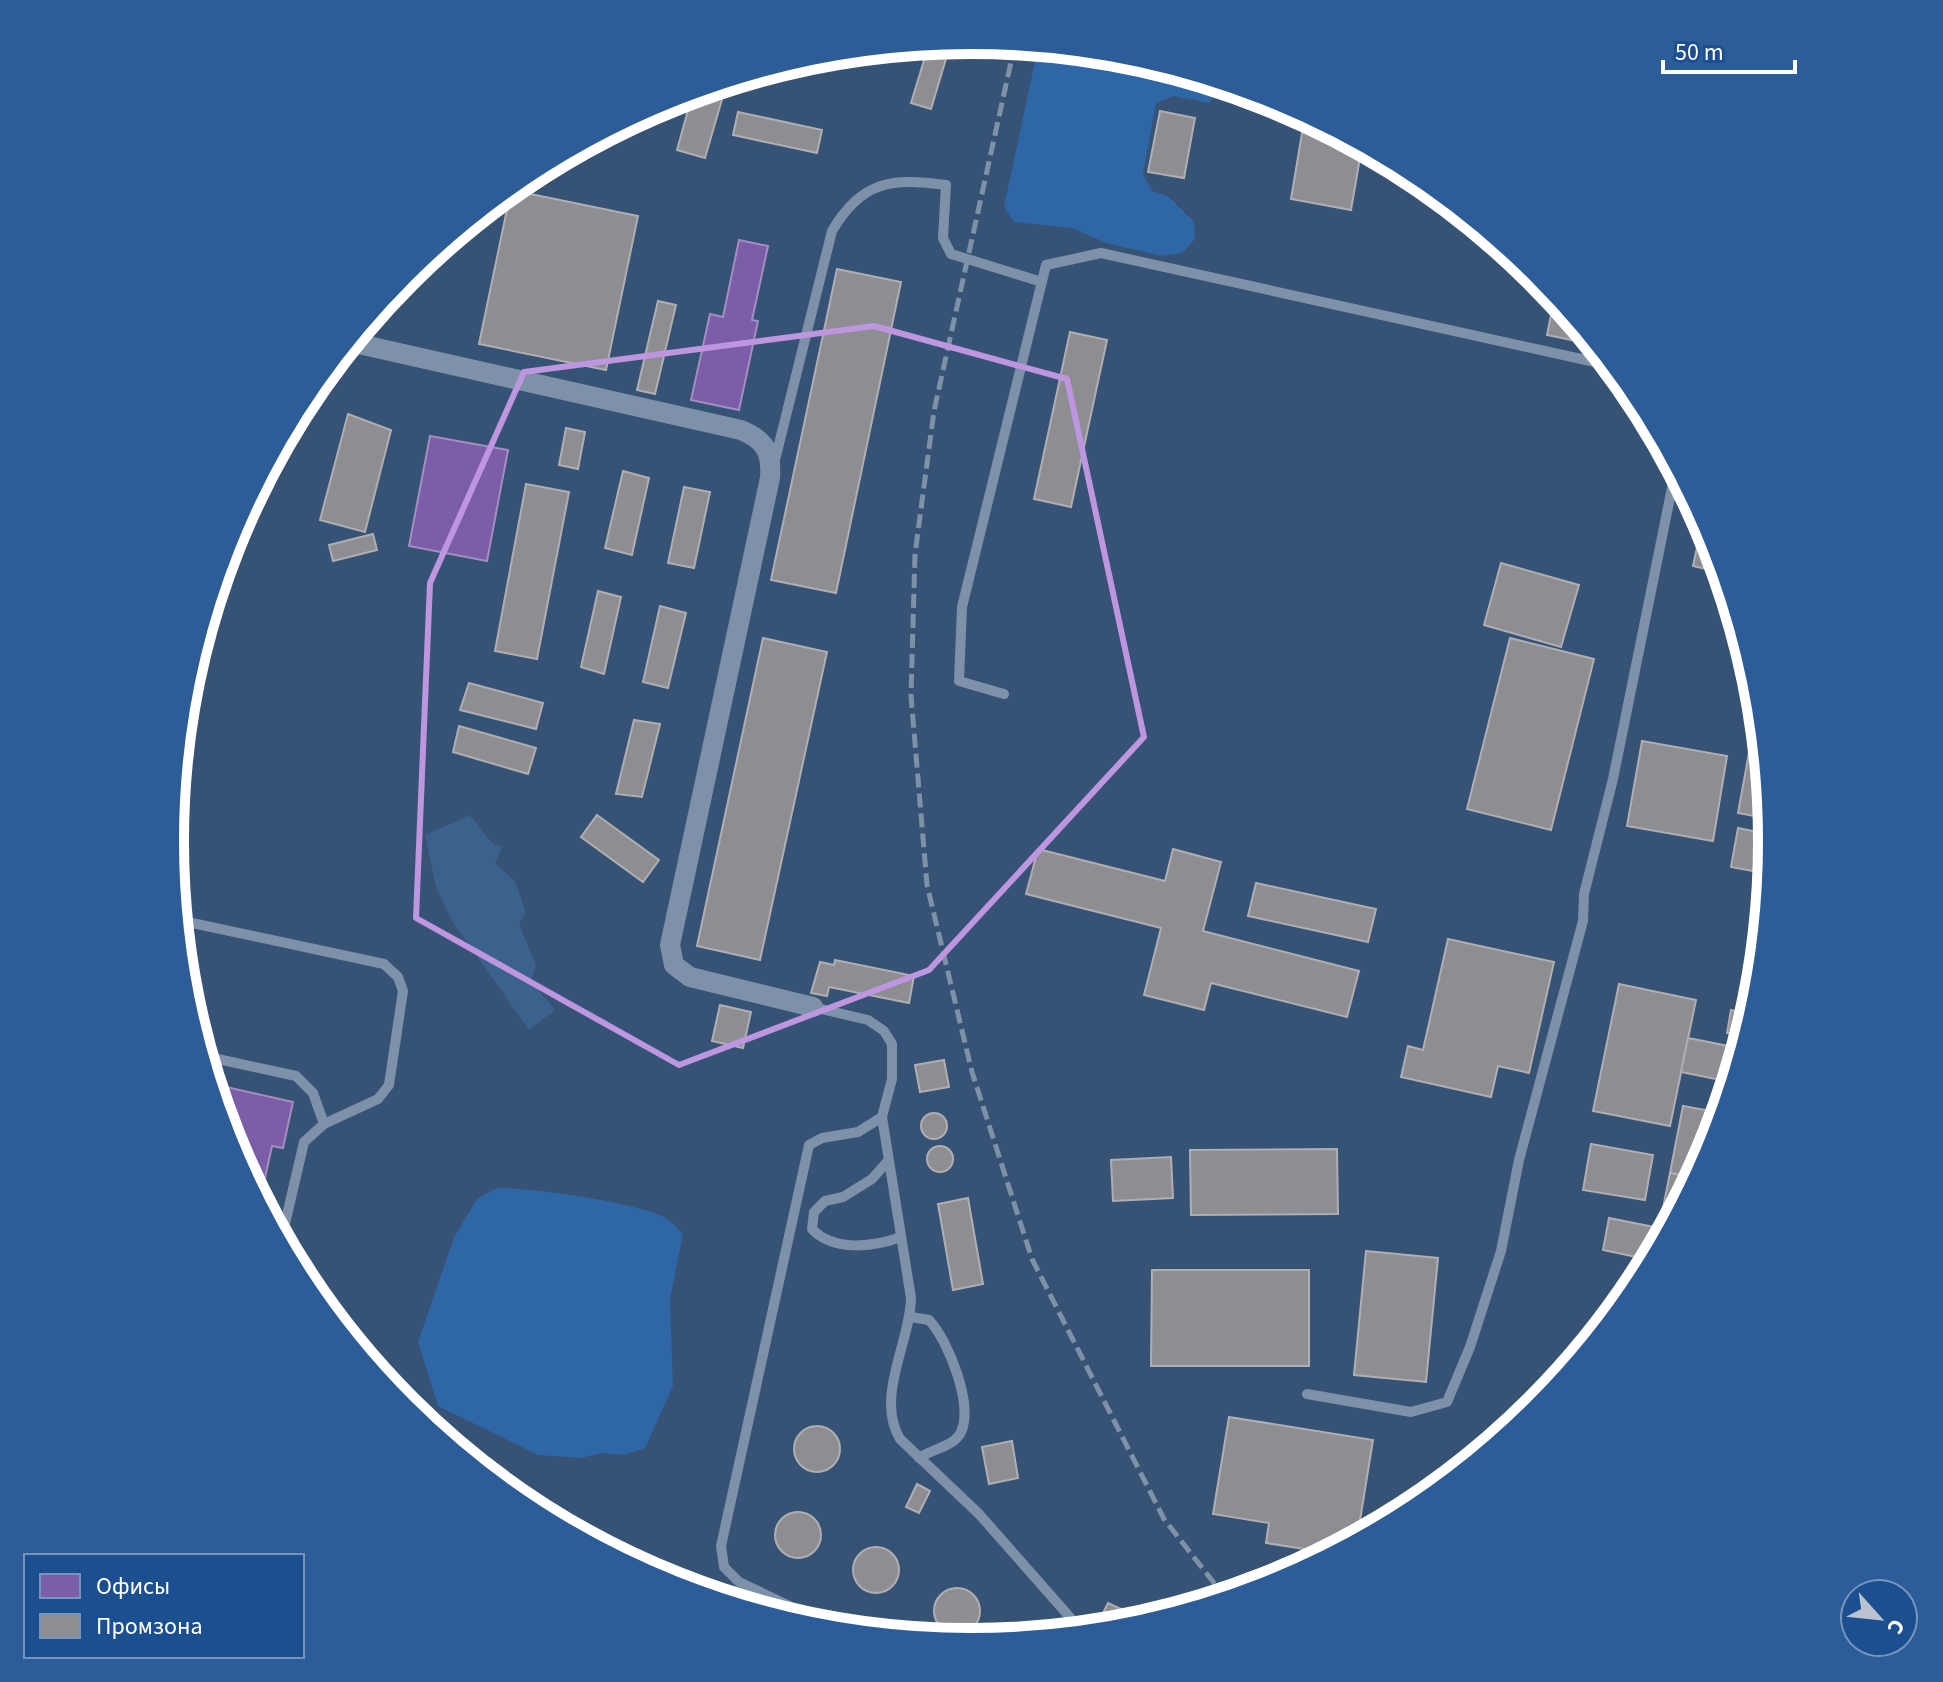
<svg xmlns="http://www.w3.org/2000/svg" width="1943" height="1682" font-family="'Source Sans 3',sans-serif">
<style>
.green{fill:#2f66a5}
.water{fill:#3b618d}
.offices{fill:#7b5ea7;stroke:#a38ec1;stroke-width:2}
.industry{fill:#8d8d92;stroke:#afafb3;stroke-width:2}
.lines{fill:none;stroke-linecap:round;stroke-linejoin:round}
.service{stroke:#7d92a8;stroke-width:10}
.minor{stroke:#7d92a8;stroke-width:20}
.rail{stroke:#7e92a7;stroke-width:5;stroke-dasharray:14 6;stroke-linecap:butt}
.marked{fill:none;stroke:#bd96df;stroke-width:6;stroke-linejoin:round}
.rim{fill:none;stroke:#fff;stroke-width:10}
</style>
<rect width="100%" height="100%" fill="#365274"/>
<g class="green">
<polygon points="1038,47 1128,55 1220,83 1210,103 1173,96 1156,103 1143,174 1152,191 1168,196 1194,222 1195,239 1182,253 1162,256 1106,243 1072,228 1014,222 1004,207"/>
<path d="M497,1188C532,1188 634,1202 664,1217C672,1221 677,1228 683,1234L670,1299L673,1386L645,1448L624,1455L602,1453L581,1458L538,1455L438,1406L418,1342L454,1237L477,1199Z"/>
</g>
<polygon class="water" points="470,815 492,843 502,847 495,863 515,881 526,913 519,924 536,965 531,981 555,1010 529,1030 452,921 436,887 425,835"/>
<g class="offices">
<polygon points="739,240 768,246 752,320 758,321 739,410 691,400 710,314 723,317"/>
<polygon points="430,436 508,450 487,561 409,546"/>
<polygon points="213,1084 293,1102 283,1148 272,1146 260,1201 231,1147"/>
</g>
<g class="industry">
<polygon points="951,42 931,109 911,103 929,44"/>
<polygon points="700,90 723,96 705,158 677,150 693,92"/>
<polygon points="1160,111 1195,118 1184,178 1148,172"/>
<polygon points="738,112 822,130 817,153 733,135"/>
<polygon points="1305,115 1362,146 1351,210 1291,199"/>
<polygon points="511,190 638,216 606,370 479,344"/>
<polygon points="837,269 901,282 836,593 771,580"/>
<polygon points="1555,295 1595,345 1547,335"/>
<polygon points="658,301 676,305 655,394 637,390"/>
<polygon points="1070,332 1107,340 1071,507 1034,499"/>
<polygon points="348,414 391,430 365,532 320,520"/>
<polygon points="566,428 585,432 578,469 559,465"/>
<polygon points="623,471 649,478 632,555 605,548"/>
<polygon points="526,484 569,492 537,659 495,651"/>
<polygon points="684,487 710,492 694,568 668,563"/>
<polygon points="1703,519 1712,535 1723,573 1693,566"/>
<polygon points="373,534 377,550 333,561 329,545"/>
<polygon points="1501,563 1579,585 1561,647 1484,625"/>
<polygon points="598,591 621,597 604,674 581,667"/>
<polygon points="660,606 686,613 668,688 643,682"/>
<polygon points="763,638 827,652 760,960 697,946"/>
<polygon points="1510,638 1594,659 1551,830 1467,809"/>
<polygon points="469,683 543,703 536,729 460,710"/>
<polygon points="1756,714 1760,715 1770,819 1738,813"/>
<polygon points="634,720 660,724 642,797 616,794"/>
<polygon points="459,726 536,748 528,774 453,752"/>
<polygon points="1642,741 1727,756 1713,841 1627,826"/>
<polygon points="597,815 659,860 643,882 581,837"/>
<polygon points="1738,828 1772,835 1769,874 1731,867"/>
<polygon points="1038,849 1165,881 1173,849 1221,862 1203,931 1359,971 1347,1017 1211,983 1204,1010 1144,995 1161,928 1026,894"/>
<polygon points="1256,883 1376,909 1368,942 1248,916"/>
<polygon points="1448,939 1554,962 1529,1073 1498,1066 1491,1097 1401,1077 1408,1046 1423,1050"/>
<polygon points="835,960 914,976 909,1003 829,987 827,996 811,993 820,962 834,965"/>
<polygon points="1619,984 1696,1000 1670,1126 1593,1111"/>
<polygon points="720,1005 751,1012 743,1048 712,1041"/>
<polygon points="1731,1010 1752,1014 1731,1082 1681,1072 1688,1038 1739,1048 1742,1036 1727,1033"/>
<polygon points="944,1060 949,1087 920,1092 915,1065"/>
<polygon points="1683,1106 1722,1113 1711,1148 1695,1178 1670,1173"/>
<circle cx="934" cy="1126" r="13"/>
<polygon points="1591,1144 1653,1155 1645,1200 1583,1190"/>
<circle cx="940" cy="1159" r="13"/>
<polygon points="1337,1149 1338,1214 1191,1215 1190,1150"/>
<polygon points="1171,1157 1173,1198 1113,1201 1111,1160"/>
<polygon points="1670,1173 1695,1178 1651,1260 1603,1250 1609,1218 1659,1228"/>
<polygon points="968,1198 983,1284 953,1290 938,1204"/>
<polygon points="1366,1251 1438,1258 1426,1382 1354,1375"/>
<polygon points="1152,1270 1309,1270 1309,1366 1151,1366"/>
<polygon points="1229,1417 1373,1440 1357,1539 1330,1553 1266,1543 1269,1523 1213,1514"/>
<circle cx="817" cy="1449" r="23"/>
<polygon points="1012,1441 1018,1478 989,1484 982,1447"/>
<polygon points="917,1484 930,1491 919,1513 906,1507"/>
<circle cx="798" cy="1535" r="23"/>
<circle cx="876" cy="1570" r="23"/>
<circle cx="957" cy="1611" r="23"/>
<polygon points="1108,1603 1147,1621 1105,1629 1097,1625"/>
</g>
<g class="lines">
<g class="service">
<path d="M775,460L832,231C862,180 892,178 946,185L943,238L951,254L1042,282"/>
<polyline points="1004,694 959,681 962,607 1046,265 1101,253 1613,366"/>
<polyline points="178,920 384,964 398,977 403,991 389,1085 378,1099 324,1124 304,1142 281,1241"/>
<path d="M813,1007L868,1020L884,1031L892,1044V1079L882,1117L911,1298C910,1343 875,1397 900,1439L979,1514L1082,1631"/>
<polyline points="204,1056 296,1076 313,1093 324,1124"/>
<path d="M887,1162L872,1179L843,1197L825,1201L814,1212L812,1229C834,1252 873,1247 901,1237"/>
<path d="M911,1317L929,1320C948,1340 974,1405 961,1432C955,1446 932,1449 919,1458"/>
<polyline points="1307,1394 1411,1412 1447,1402 1470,1347 1501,1251 1519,1160 1583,921 1584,894 1613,779 1676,468"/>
<polyline points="838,1629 739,1582 724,1567 721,1546 809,1145 822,1138 858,1132 882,1117"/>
</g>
<path class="minor" d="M350,342L741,430C765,440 772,452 770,478L670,945L674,965L690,977L813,1007"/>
<polyline class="rail" points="1015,44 934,411 915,554 911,696 927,885 972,1072 1032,1259 1164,1519 1225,1597"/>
</g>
<path class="marked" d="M874,326L1067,379L1144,737L929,970L679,1065L416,918L430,583L524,372Z"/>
<path d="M0 0H1943V1682H0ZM184 841a787 787 0 1 1 1574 0a787 787 0 1 1-1574 0Z" fill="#2d5d98" fill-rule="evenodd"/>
<path class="rim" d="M184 841a787 787 0 1 1 1574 0a787 787 0 1 1-1574 0Z"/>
<rect x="24" y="1554" width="280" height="104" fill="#1b4f8f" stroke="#7695bc" stroke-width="2"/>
<rect x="40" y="1574" width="40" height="24" fill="#7b5ea7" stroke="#7695bc" stroke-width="2"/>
<text x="96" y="1594" font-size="24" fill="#ffffff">Офисы</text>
<rect x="40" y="1614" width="40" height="24" fill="#8d8d92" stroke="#7695bc" stroke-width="2"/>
<text x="96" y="1634" font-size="24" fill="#ffffff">Промзона</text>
<g transform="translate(1879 1618) rotate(117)"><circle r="38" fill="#1b4f8f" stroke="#7695bc" stroke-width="2"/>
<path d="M0-6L14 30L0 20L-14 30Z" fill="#b9c2ce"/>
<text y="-12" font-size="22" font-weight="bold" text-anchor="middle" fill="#ffffff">С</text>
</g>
<path d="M1663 60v12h132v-12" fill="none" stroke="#ffffff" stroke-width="4"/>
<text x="1675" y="60" font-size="24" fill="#ffffff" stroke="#1b4f8f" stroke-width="6" paint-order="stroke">50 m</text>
</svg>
